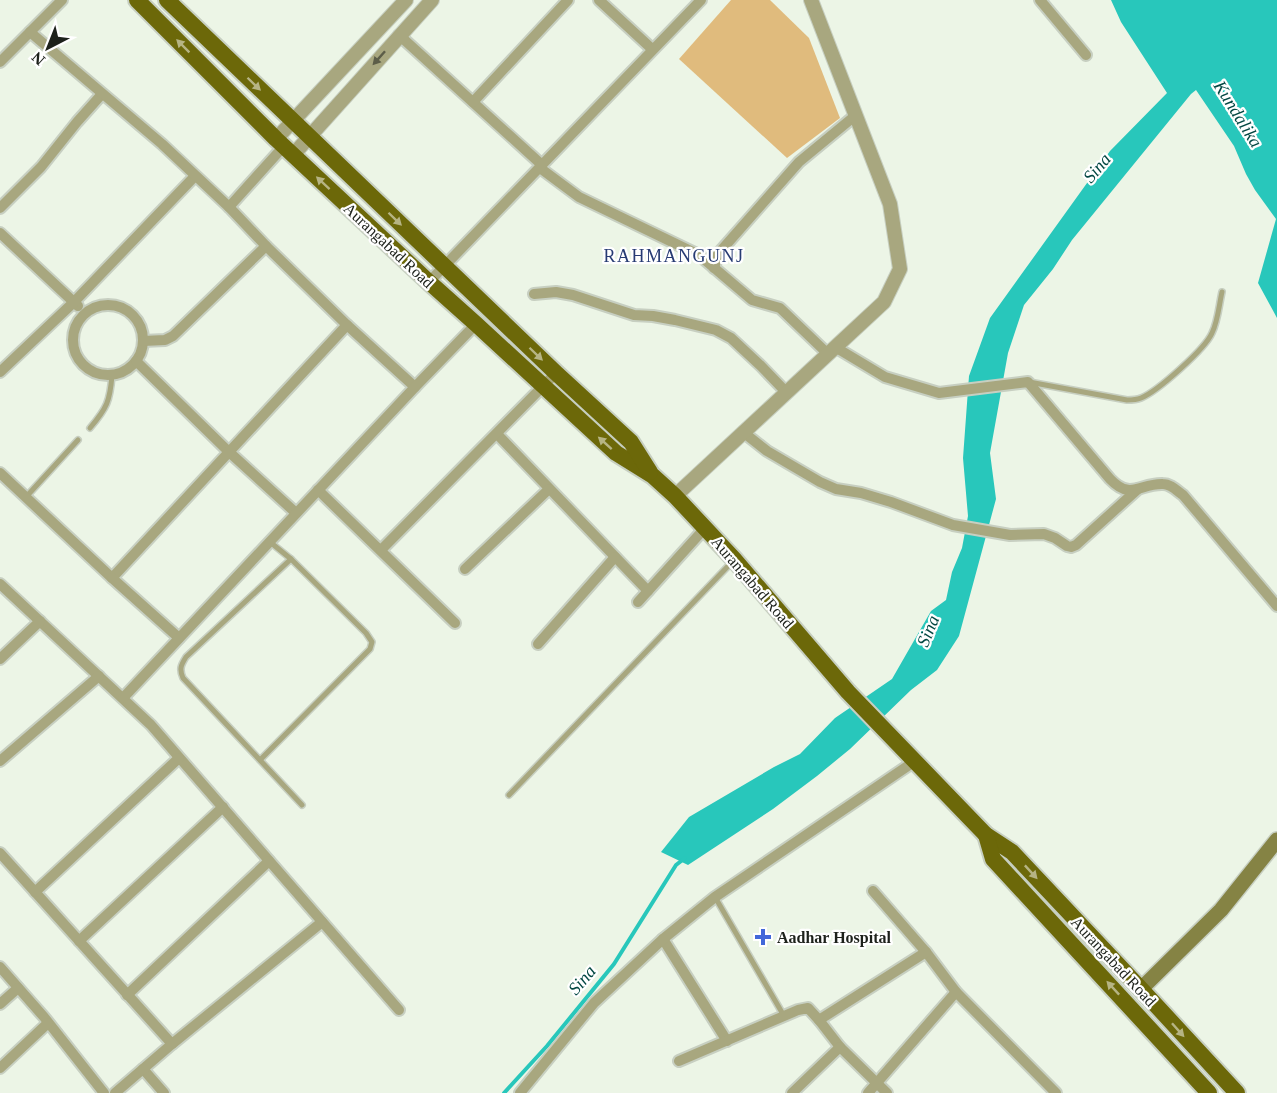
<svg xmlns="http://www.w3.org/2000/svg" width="1277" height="1093" font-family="Georgia,serif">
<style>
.green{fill:#e0bb7d}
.water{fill:#28c7bb}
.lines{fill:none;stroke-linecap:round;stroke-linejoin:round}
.stream{stroke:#28c7bb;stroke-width:4}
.service-casing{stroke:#c7cfc1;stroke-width:8}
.minor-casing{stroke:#c7cfc1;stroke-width:14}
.tertiary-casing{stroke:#c7cfc1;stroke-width:16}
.secondary-casing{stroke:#c7cfc1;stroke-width:18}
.primary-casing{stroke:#c7cfc1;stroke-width:20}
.service{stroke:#a8a77f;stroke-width:5}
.minor{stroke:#a8a77f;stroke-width:10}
.tertiary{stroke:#a8a77f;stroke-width:14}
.secondary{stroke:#858344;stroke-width:15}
.primary{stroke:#6c6809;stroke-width:16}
.oneway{fill:#b6b484}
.oneway2{fill:#5c5d48}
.poi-dot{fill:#4267d9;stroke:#fff;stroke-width:2}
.labels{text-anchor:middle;stroke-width:4.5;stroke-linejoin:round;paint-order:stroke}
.street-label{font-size:16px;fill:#1d211b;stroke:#fff}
.poi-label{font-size:16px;font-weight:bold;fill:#1d211b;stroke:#fff;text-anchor:start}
.water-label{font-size:18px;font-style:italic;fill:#044843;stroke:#fff}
.neighbourhood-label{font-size:18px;letter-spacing:1.5px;fill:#273b73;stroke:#fff}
</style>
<rect width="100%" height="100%" fill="#ecf5e6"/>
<polygon class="green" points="731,0 770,0 809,38 840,118 787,158 679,59"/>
<polygon class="water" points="1111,0 1277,0 1277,318 1258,283 1276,219 1255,190 1246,174 1234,146 1196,90 1191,94 1072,240 1053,269 1024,305 1008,353 990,453 996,499 959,636 937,670 911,690 850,749 817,776 773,809 688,865 661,852 689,817 774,767 800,754 835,718 892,679 931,611 946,600 952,572 962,548 968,516 963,458 969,376 990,318 1110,151 1167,93 1121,22"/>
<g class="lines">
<polyline class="stream" points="504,1093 547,1046 614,964 676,865 685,858"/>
<defs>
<g id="service">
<path d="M1029,382L1127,400C1132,400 1136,400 1141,398C1158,391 1205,349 1212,333C1218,321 1219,305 1222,292"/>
<path d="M90,428C107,408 110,401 112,375"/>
<polyline points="26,497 78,440"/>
<path d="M291,559L186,657C181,665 179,669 183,678L302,805"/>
<polyline points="260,760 370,649 372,642 366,633 291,559 270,542"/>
<polyline points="509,795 732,562"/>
<polyline points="715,897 784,1016"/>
</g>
<g id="minor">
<polyline points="599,0 652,49"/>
<polyline points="1040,0 1086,55"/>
<polyline points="399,35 542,165"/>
<polyline points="0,62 62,0"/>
<polyline points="473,102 568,0"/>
<polyline points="540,168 579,197 699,255 752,300 780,308 828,354"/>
<polyline points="229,207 284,146"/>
<polyline points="0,208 41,167 77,122 102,94"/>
<polyline points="0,233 78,306"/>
<polyline points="714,268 718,254 799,162 856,115"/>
<polyline points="429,282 701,0"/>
<polyline points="534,294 556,292 573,295 634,315 653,316 675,320 716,330 731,338 761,366 786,392"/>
<circle cx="108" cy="340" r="35"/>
<polyline points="347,325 415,387"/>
<polyline points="143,341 165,340 173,336 266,246"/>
<path d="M835,347L885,377L939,393L1028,382L1110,479C1131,501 1140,483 1163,484C1171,484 1177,491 1183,495L1277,606"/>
<polyline points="136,361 228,451 296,513"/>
<polyline points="0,372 74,302 195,176"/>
<polyline points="743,432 767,451 820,482 836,489 861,493 891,502 953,525 1010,535 1044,534 1055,538 1067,546 1071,547 1076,545 1138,489"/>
<polyline points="497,434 648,591"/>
<polyline points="0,473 112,578 347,325 266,246 229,207 162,144 30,32"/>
<polyline points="318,490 455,623"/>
<polyline points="381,550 556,373"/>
<polyline points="465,569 549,489"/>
<polyline points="112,578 179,638"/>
<polyline points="0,584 151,725 399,1010"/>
<polyline points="638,602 705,528"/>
<polyline points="538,644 615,557"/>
<polyline points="0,659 40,621"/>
<polyline points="123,698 415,387 476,324"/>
<polyline points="0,761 99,676"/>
<polyline points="0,853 172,1044"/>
<polyline points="873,891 926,952 956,992 1056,1093"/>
<polyline points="35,892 179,758"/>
<polyline points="663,939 727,1041"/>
<polyline points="79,941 223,807"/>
<polyline points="0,967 44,1017 104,1093"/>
<polyline points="127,995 269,861"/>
<polyline points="0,1004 18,988"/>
<polyline points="819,1020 926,952"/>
<polyline points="679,1061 798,1010 808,1008 819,1020 840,1047 887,1093"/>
<polyline points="0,1068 48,1023"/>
<polyline points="143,1069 164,1093"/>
<polyline points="115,1093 172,1044 322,922"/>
<polyline points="520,1093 594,1003 663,939 715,897 915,761"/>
<polyline points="792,1093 840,1047"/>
<polyline points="868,1093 956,992"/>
</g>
<g id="tertiary">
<polyline points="276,139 406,0"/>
<polyline points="293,155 432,0"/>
<polyline points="675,496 884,302 900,269 890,204 811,0"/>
</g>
<polyline id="secondary" points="1141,989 1221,910 1277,840"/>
<g id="primary">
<polyline points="137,0 276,139 429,282 476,324 616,453 653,476 675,496 734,559 848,692 986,835 1012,852 1141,989 1237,1093"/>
<polyline points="167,0 556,373 631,442 650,472"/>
<polyline points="986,835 993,859 1209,1093"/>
</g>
</defs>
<use href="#service" class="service-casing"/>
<use href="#minor" class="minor-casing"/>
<use href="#tertiary" class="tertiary-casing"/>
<use href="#secondary" class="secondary-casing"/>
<use href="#primary" class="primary-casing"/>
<use href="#service" class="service"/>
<use href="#minor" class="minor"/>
<use href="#tertiary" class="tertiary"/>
<use href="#secondary" class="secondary"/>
<use href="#primary" class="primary"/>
</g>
<defs><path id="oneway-solid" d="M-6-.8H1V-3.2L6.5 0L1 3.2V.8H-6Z" transform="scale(1.5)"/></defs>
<g class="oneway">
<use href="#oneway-solid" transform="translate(183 46) rotate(-135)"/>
<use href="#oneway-solid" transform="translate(254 84) rotate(44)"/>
<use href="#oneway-solid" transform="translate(323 183) rotate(-137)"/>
<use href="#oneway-solid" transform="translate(395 219) rotate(44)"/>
<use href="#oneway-solid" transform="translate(536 354) rotate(44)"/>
<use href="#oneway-solid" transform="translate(605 443) rotate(-138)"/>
<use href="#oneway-solid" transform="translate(1031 872) rotate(47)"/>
<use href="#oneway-solid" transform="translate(1113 988) rotate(-133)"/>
<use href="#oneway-solid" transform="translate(1178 1030) rotate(48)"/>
</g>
<use class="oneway2" href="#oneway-solid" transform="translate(379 58) rotate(132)"/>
<path class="poi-dot" d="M760 928h6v6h6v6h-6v6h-6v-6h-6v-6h6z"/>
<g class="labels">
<g class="street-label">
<text transform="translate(389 245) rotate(43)" y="6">Aurangabad Road</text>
<text transform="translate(753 582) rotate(49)" y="6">Aurangabad Road</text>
<text transform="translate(1114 961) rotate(47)" y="6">Aurangabad Road</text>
</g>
<g class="poi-label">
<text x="777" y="943">Aadhar Hospital</text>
</g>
<g class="water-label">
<text transform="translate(1238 114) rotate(58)" y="6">Kundalika</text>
<text transform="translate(1097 168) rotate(-50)" y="6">Sina</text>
<text transform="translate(928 631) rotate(-68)" y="6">Sina</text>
<text transform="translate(582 980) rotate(-50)" y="6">Sina</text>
</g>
<g class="neighbourhood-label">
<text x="674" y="262">RAHMANGUNJ</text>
</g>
</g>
<g transform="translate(48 48) rotate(222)" stroke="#ffffff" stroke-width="4.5" paint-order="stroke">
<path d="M0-4.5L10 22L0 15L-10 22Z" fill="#1d211b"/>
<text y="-9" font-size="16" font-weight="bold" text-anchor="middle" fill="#1d211b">N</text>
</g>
</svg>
